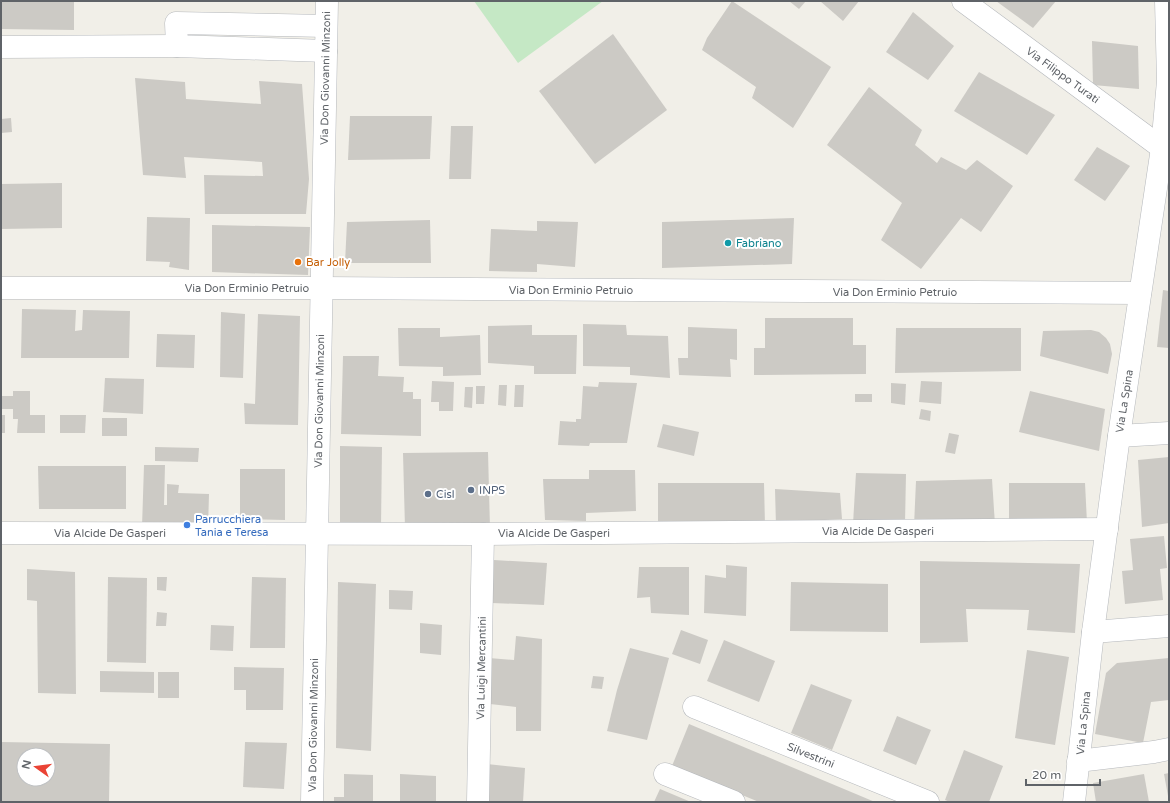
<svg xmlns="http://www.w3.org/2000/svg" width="1170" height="803" font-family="'Varela Round',sans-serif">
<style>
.green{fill:#c5e8c5}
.building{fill:#cccac5;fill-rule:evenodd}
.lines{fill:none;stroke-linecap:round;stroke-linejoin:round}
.minor-casing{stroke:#b5b8bc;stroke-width:23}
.minor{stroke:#fff;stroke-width:22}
.culture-dot{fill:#0f9aa8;stroke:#fff;stroke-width:1.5}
.food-dot{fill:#e8710a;stroke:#fff;stroke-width:1.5}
.service-dot{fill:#5c6f8a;stroke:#fff;stroke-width:1.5}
.shop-dot{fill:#3f7fe0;stroke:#fff;stroke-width:1.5}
.labels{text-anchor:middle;stroke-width:4;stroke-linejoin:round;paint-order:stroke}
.street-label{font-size:11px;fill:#5f6368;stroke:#fff}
.culture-label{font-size:11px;fill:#0d838f;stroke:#fff;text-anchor:start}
.food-label{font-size:11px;fill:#c56008;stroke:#fff;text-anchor:start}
.service-label{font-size:11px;fill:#4e5e75;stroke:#fff;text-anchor:start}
.shop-label{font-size:11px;fill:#366cbe;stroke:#fff;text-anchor:start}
</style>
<rect width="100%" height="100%" fill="#f1efe8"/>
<polygon class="green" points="474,1 603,1 518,63"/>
<g class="building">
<polygon points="1,1 74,1 74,30 1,29"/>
<polygon points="732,1 831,67 793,128 752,98 756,87 702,50 707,38"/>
<polygon points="789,1 806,1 799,9"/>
<polygon points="820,1 859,1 843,21"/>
<polygon points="996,1 1056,1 1033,28"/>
<polygon points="913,12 954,46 928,80 886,52"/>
<polygon points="613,34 667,110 595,164 539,91"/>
<polygon points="1092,41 1138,46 1139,89 1093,85"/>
<polygon points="979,72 1055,115 1027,155 954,111"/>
<polygon points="135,78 185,82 186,99 261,104 259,81 302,84 309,179 306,214 205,214 204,175 263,176 262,162 184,157 186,178 143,175"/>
<polygon points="869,87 922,130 915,145 937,163 941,157 966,170 977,160 1013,186 981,232 961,218 921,269 881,240 902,203 827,145"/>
<polygon points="350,116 432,116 430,159 348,160"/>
<polygon points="11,118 12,132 1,133 1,119"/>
<polygon points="451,126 473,126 471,179 449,179"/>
<polygon points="1097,147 1130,166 1105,201 1074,180"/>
<polygon points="62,183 62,228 1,229 1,184"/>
<polygon points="147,217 190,218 189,270 169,267 170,262 146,261"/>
<polygon points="794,218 792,264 662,268 662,222"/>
<polygon points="430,220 431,263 345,263 347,222"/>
<polygon points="537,221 578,222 575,267 537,264 537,272 489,271 491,229 537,231"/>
<polygon points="212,225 310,227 308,275 212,272"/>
<polygon points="1163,290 1169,291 1169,348 1157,347"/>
<polygon points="22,309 76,310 75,331 82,330 83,310 130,311 129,358 21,358"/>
<polygon points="221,312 245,314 243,378 220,377"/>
<polygon points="258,314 300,316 298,425 245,424 244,403 255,404"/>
<polygon points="765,318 853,318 853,345 866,345 866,374 754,375 754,348 765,348"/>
<polygon points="583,324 626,325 627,335 668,336 670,378 630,375 630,367 583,366"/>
<polygon points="532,325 532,335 577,335 576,374 534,374 534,366 488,363 488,326"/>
<polygon points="688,327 737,329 737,360 730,359 731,377 679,375 678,358 688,358"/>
<polygon points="398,328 440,328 440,337 480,335 481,375 443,376 443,367 399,366"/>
<polygon points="896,328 1021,328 1021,371 895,373"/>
<polygon points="1091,330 1099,332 1106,338 1110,344 1112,354 1108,374 1040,356 1043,331"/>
<polygon points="157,334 195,335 194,368 156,367"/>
<polygon points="343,356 379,356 378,376 404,377 403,392 413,392 413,399 421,399 421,436 341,434"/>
<polygon points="105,378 144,379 143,414 103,412"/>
<polygon points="432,381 454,382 453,411 439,411 439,402 431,402"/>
<polygon points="921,381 942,382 941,404 919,402"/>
<polygon points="599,382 637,383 627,443 590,443 589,446 558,445 560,421 576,422 576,419 581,419 583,386 598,387"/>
<polygon points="891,383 906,384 905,405 891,403"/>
<polygon points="499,385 507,385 506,406 498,405"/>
<polygon points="515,385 524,385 523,407 514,407"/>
<polygon points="476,386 485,386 484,404 476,404"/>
<polygon points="465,387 473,387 472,408 464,407"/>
<polygon points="13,391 30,391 30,415 45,415 45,433 17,433 18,419 13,419 13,409 1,409 1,396 13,396"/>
<polygon points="1030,391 1105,409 1099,451 1019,432"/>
<rect x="855" y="394" width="17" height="8"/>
<polygon points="921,409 931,411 930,421 919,419"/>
<rect x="1" y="415" width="4" height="18"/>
<polygon points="60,415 86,415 85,433 60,433"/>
<rect x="102" y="418" width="25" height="18"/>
<polygon points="663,424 699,432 694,456 657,447"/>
<polygon points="949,433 959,435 955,454 945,452"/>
<polygon points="340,446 382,447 381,527 340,527"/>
<polygon points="155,447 199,448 198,462 155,461"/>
<polygon points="488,452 490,528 405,528 403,453"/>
<polygon points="1169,457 1169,523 1142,527 1138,460"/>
<polygon points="144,465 165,465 164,505 167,505 167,484 179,485 178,493 209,494 208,529 142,527"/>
<polygon points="38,466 126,466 126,509 39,509"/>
<polygon points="240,469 285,469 285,520 240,519"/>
<polygon points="589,470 635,470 636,511 586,513 586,521 545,520 543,479 589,479"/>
<polygon points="856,473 906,474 905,524 853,524"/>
<polygon points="992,479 995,525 914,526 916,481"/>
<polygon points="658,483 764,483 765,526 658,527"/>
<polygon points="1009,483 1085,483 1087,523 1009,524"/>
<polygon points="775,489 840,493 842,519 825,520 825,527 776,526"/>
<polygon points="1164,536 1167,568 1160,569 1163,600 1125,604 1122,571 1133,570 1130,539"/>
<polygon points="494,560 547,563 544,605 492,603"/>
<polygon points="920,561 1080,564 1075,633 1027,630 1029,610 966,609 968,642 920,643"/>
<polygon points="726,565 747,567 746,616 704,613 705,575 726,578"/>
<polygon points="639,567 689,567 689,615 651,613 650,597 637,598"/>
<polygon points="27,569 75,572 76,694 38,693 37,601 27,600"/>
<polygon points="108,577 147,578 146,663 107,662"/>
<polygon points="157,577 167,577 166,591 157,590"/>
<polygon points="252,577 286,578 285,648 250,648"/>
<polygon points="338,582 376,584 371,751 336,748"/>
<polygon points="791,582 888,584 888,632 790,631"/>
<polygon points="389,590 413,591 412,610 389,609"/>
<polygon points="157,612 167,613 166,626 156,626"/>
<polygon points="420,623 442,625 441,655 420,653"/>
<polygon points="211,625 234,626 233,651 210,650"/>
<polygon points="681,630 708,640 700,664 672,654"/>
<polygon points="516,636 542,639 541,731 516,731 516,707 490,704 489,658 514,660"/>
<polygon points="724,640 775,661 759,702 707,681"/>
<polygon points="630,648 669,658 647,740 607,731 617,690"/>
<polygon points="1027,650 1069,657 1055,745 1015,738"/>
<polygon points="1169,658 1169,700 1151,702 1143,743 1095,734 1106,673 1117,663"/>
<polygon points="234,667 284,668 283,710 246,710 246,690 234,690"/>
<polygon points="100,671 154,672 154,693 100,692"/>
<rect x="158" y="672" width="21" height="26"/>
<polygon points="593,676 604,677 602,689 591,688"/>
<polygon points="811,684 852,700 832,750 791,733"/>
<polygon points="897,716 931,730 916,765 883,751"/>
<polygon points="689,724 875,802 759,802 672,766"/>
<path d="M1,742L110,744L109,802H1ZM24,755H48V779H24Z"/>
<polygon points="245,742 287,743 284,789 243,787"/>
<polygon points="964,750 1003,766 989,802 950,802 945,800"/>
<polygon points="487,764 525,768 523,802 487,802"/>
<polygon points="1169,773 1169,796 1168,796 1164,774"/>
<polygon points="344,774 373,775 373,802 334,802 334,797 344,797"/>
<polygon points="400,774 436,776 436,802 400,802"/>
<polygon points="1144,774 1149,802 1096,802 1093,783"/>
<polygon points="660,789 691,802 654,802"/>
</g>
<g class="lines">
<defs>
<g id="minor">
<polyline points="963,1 1162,148"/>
<polyline points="1,47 177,46"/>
<polyline points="326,51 177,46 176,23 326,26"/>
<polyline points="1,288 321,288 1140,293"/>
<polyline points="1119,436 1169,433"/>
<polyline points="1,533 483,534 1107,529"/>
<polyline points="1093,632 1169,626"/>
<polyline points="694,707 928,802"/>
<polyline points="1078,761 1154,752 1169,749"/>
<polyline points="665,774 734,802"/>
<polyline points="312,802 327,1"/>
<polyline points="478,802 483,534"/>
<polyline points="1074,802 1093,632 1119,436 1162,148 1168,81 1166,1"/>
</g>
</defs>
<use href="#minor" class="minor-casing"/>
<use href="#minor" class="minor"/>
</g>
<circle class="culture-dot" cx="728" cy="243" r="4"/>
<circle class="food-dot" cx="298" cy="262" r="4"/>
<g class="service-dot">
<circle cx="471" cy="490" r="4"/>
<circle cx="428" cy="494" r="4"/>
</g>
<circle class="shop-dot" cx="187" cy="525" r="4"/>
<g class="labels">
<g class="street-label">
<text transform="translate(1063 75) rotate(36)" y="4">Via Filippo Turati</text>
<text transform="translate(325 78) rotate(-89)" y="4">Via Don Giovanni Minzoni</text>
<text x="247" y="292">Via Don Erminio Petruio</text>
<text x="571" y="294">Via Don Erminio Petruio</text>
<text x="895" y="296">Via Don Erminio Petruio</text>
<text transform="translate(319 401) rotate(-89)" y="4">Via Don Giovanni Minzoni</text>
<text transform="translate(1124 401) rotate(-81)" y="4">Via La Spina</text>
<text x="878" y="535">Via Alcide De Gasperi</text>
<text x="110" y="537">Via Alcide De Gasperi</text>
<text x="554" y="537">Via Alcide De Gasperi</text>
<text transform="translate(481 668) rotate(-89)" y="4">Via Luigi Mercantini</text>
<text transform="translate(1083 723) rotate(-84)" y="4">Via La Spina</text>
<text transform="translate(313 725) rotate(-89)" y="4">Via Don Giovanni Minzoni</text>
<text transform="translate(811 755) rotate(22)" y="4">Silvestrini</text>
</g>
<g class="culture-label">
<text x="736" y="247">Fabriano</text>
</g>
<g class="food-label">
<text x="306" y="266">Bar Jolly</text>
</g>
<g class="service-label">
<text x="479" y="494">INPS</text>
<text x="436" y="498">Cisl</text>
</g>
<g class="shop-label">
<text x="195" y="523">Parrucchiera<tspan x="195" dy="13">Tania e Teresa</tspan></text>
</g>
</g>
<rect width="1170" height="803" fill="none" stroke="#5f6368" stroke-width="4"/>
<g transform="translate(36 767) rotate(284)"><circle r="19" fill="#ffffff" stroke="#bfc1c3"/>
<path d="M0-3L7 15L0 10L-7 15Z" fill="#ea4335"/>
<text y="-6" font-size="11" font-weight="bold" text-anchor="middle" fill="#5f6368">N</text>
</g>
<path d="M1026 779v6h74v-6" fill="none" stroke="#5f6368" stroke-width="2"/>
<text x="1032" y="779" font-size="12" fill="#5f6368" stroke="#ffffff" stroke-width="3" paint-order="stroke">20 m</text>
</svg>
